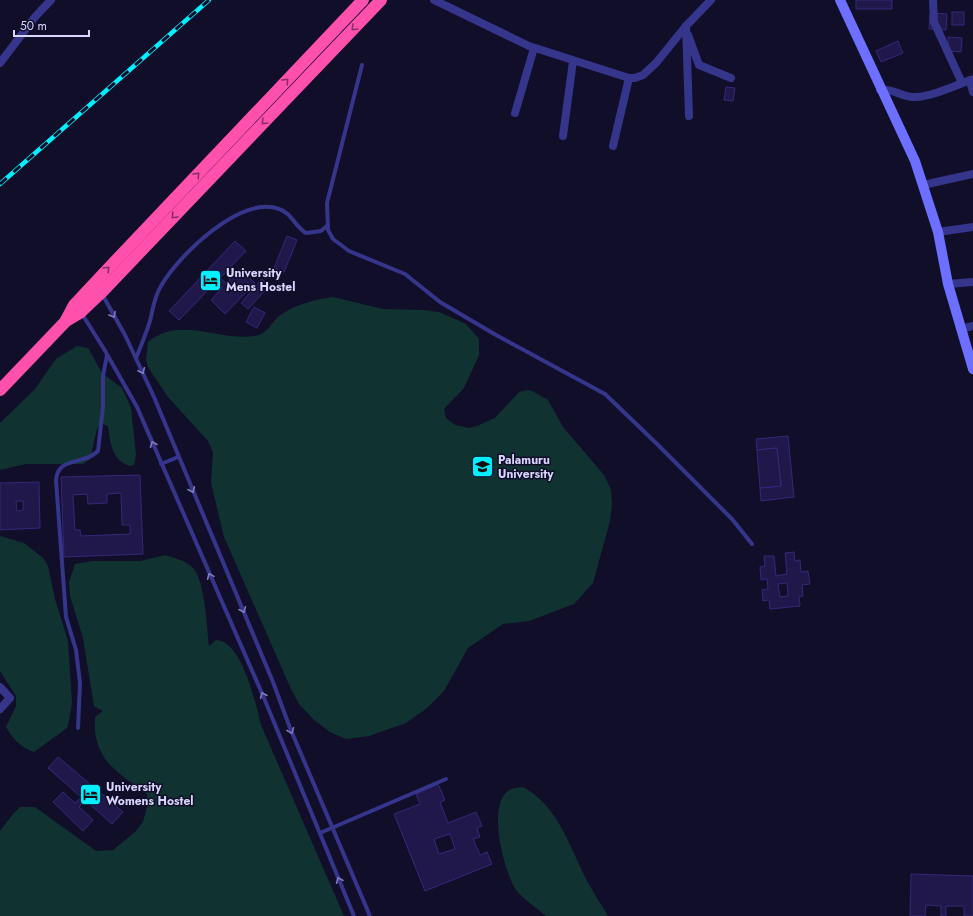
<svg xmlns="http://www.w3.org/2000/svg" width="973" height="916" font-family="Jost,sans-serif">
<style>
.green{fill:#103331}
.building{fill:#20184b;stroke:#352879;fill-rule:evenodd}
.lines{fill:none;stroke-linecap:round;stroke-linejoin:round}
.lane{stroke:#35358c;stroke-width:4}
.street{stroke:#35358c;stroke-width:8}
.secondary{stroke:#6c6fff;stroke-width:10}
.highway{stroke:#ff50ab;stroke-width:12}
.rail-casing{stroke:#01f0ff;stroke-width:4.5}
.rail{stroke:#110e29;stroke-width:3;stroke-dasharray:9;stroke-linecap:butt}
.oneway{stroke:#882f6a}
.oneway2{stroke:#7e7dc0}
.labels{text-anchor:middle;stroke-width:3;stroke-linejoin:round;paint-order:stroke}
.poi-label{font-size:12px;font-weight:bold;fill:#d8d5ff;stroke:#110e29;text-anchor:start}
</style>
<rect width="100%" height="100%" fill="#110e29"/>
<g class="green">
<path d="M333,297L383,309L423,310L439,312L466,324L479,339V355L464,388L444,409L446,418L455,425L469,428L477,426L495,418L519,392L528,390L534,392L548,400L563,427L604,475L611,490L612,504L610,521L593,583L574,604L529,621L503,624L468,648L444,691L427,708L406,723L369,736L346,739L330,732L314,720L299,704L291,689L224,537L211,483L213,452L208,441L168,397L148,367L146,360L148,342C181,314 223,344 259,335C268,332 272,322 279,316C296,304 313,300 333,297Z"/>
<path d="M77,346L88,348L102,373L122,388L131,408L136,455L134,465L130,466C112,461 110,442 108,426L103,424L99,425L97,429L90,459L83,464H26L0,470V423L35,389L56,359Z"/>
<path d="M0,536L24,543L43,558L48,566L55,599L68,641L72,703L69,721L67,728L34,752C20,747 13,739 6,727L16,706V696L0,671Z"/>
<path d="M165,555C175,558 186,561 193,568C205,580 207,629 209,646L216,640C242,640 256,705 261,725L344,916H0V831L13,814L20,807H35L96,851L113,850L135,832L143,822L148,803L147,794C117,772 92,759 95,717L103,711L94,706L83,638L70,596L69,582L75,564L93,561H140Z"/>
<path d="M523,787C558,806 569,845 586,879C593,892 601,904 608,916H546C537,908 523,899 516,890C504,871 485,802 511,789C514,788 519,788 523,787Z"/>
</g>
<g class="building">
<rect x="856" y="0" width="36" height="9"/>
<rect x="952" y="12" width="12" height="13"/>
<polygon points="930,13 947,14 946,30 929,29"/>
<polygon points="948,37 962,38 961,52 948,51"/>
<polygon points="898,41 903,53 881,62 876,51"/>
<polygon points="726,87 735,88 733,101 724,100"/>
<polygon points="287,236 297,240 284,272 274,268"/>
<polygon points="235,241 246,251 220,278 226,283 240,269 255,283 225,314 211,300 222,288 216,282 179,320 169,311"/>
<polygon points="262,279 269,286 248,309 241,303"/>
<polygon points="254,307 265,313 257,328 246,322"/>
<polygon points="788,436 794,497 761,501 760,488 781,486 777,448 757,450 756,439"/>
<polygon points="777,448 781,486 760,488 757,450"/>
<path d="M140,475L143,554L64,557L61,477ZM121,493L122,525H130V534L81,536L80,530H75L73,495L87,494L88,504L107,503V494Z"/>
<path d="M39,482L40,528L0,530V483ZM16,501H23V510L17,511Z"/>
<path d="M794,552L795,561L800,560L801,572L808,571L810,584L802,585L803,596L799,597L800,606L770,609L769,600L763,601L762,590L768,589L767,579L761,580L760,567L765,566L764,556H774L776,576L787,574L785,553ZM787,583L788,596L780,597L778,584Z"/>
<polygon points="58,757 123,812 112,824 85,800 79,807 93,820 83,831 53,802 63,792 75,803 81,797 48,768"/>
<path d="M438,784L445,800L440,802L448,823L476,812L482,826L477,828L480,837L473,839L480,855L487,852L492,864L425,891L394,814L420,804L416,794ZM450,834L455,849L439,854L434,839Z"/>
<polygon points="911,874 973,876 973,916 964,916 964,906 946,906 946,916 941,916 941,906 926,905 925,916 910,916"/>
</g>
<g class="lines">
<g class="lane">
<polyline points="362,65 327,203 328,230 333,239 349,251 405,274 440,302 496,335 605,394 656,443 732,519 752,544"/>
<polyline points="102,294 125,335 154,397 273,682 290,728 370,916"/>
<polyline points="82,314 104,349 137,407 264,698 354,916"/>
<path d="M136,358C141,346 146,334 150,321C153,309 154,297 161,286C178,256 240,195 279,209C292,213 295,227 306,233L321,231L328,225"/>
<polyline points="161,464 178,457"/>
<path d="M78,728L80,683L76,650L66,617L56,480C58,456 83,466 98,451L103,407V376L107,355"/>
<polyline points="320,833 446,779"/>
</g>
<g class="street">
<polyline points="434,0 529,46 629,78 635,78 643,75 656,63 686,26 711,0"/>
<polyline points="933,0 934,22 962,83"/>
<polyline points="686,26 689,116"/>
<polyline points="688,35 699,65 731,78"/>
<polyline points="0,63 35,17 51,0"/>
<polyline points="970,81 973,92"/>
<path d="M880,90C893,88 902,97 913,97C929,98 957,85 973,79"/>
<polyline points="515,113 534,48"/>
<polyline points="563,136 573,61"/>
<polyline points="613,146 629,78"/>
<polyline points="923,185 973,174"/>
<polyline points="938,232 973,227"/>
<polyline points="948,284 973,282"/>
<polyline points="961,329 973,326"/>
<polyline points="0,687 10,698 0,709"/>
</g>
<polyline class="secondary" points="840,0 915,161 938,232 948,284 973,369"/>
<g class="highway">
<polyline points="66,320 74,305 103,274 363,0"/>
<polyline points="0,390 66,321 81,312 101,293 381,0"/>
</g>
<defs>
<polyline id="rail" points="0,184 209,0"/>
</defs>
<use href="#rail" class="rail-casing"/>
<use href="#rail" class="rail"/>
</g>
<defs><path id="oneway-chevron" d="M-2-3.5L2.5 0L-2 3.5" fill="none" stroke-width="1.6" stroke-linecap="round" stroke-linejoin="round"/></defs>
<g class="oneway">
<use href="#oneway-chevron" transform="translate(354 28) rotate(134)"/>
<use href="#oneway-chevron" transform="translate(286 81) rotate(-47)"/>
<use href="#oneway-chevron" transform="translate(264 122) rotate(134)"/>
<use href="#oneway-chevron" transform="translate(197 175) rotate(-47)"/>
<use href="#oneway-chevron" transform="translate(174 216) rotate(133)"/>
<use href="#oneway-chevron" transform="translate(107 269) rotate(-46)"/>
</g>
<g class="oneway2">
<use href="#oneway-chevron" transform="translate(113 315) rotate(61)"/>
<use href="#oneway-chevron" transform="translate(142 371) rotate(65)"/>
<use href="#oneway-chevron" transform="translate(153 444) rotate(-113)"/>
<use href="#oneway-chevron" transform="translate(192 490) rotate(67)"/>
<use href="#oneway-chevron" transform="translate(210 576) rotate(-114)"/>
<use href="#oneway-chevron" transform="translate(243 610) rotate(67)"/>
<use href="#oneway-chevron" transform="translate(263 695) rotate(-113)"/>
<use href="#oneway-chevron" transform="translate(291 731) rotate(68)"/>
<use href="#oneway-chevron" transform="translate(339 880) rotate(-113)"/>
</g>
<defs>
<symbol id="hotel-square" viewBox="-11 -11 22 22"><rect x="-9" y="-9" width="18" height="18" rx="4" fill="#01f0ff" stroke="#110e29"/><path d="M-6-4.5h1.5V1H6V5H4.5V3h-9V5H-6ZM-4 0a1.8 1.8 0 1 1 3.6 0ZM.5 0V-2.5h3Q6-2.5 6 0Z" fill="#111"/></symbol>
<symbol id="university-square" viewBox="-11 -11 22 22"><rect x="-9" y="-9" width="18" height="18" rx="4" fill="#01f0ff" stroke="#110e29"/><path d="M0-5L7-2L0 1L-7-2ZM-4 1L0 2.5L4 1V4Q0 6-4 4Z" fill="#111"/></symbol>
</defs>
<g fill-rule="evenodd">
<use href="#hotel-square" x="198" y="268" width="25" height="25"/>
<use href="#university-square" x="470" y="454" width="25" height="25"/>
<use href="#hotel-square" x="78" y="782" width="25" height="25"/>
</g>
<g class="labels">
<g class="poi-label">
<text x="226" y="277">University<tspan x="226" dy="14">Mens Hostel</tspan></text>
<text x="498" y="464">Palamuru<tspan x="498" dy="14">University</tspan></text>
<text x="106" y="791">University<tspan x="106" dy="14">Womens Hostel</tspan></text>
</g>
</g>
<path d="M14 30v6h75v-6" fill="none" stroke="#d8d5ff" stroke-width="2"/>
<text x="20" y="30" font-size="12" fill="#d8d5ff" stroke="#110e29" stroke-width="3" paint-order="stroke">50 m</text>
</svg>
